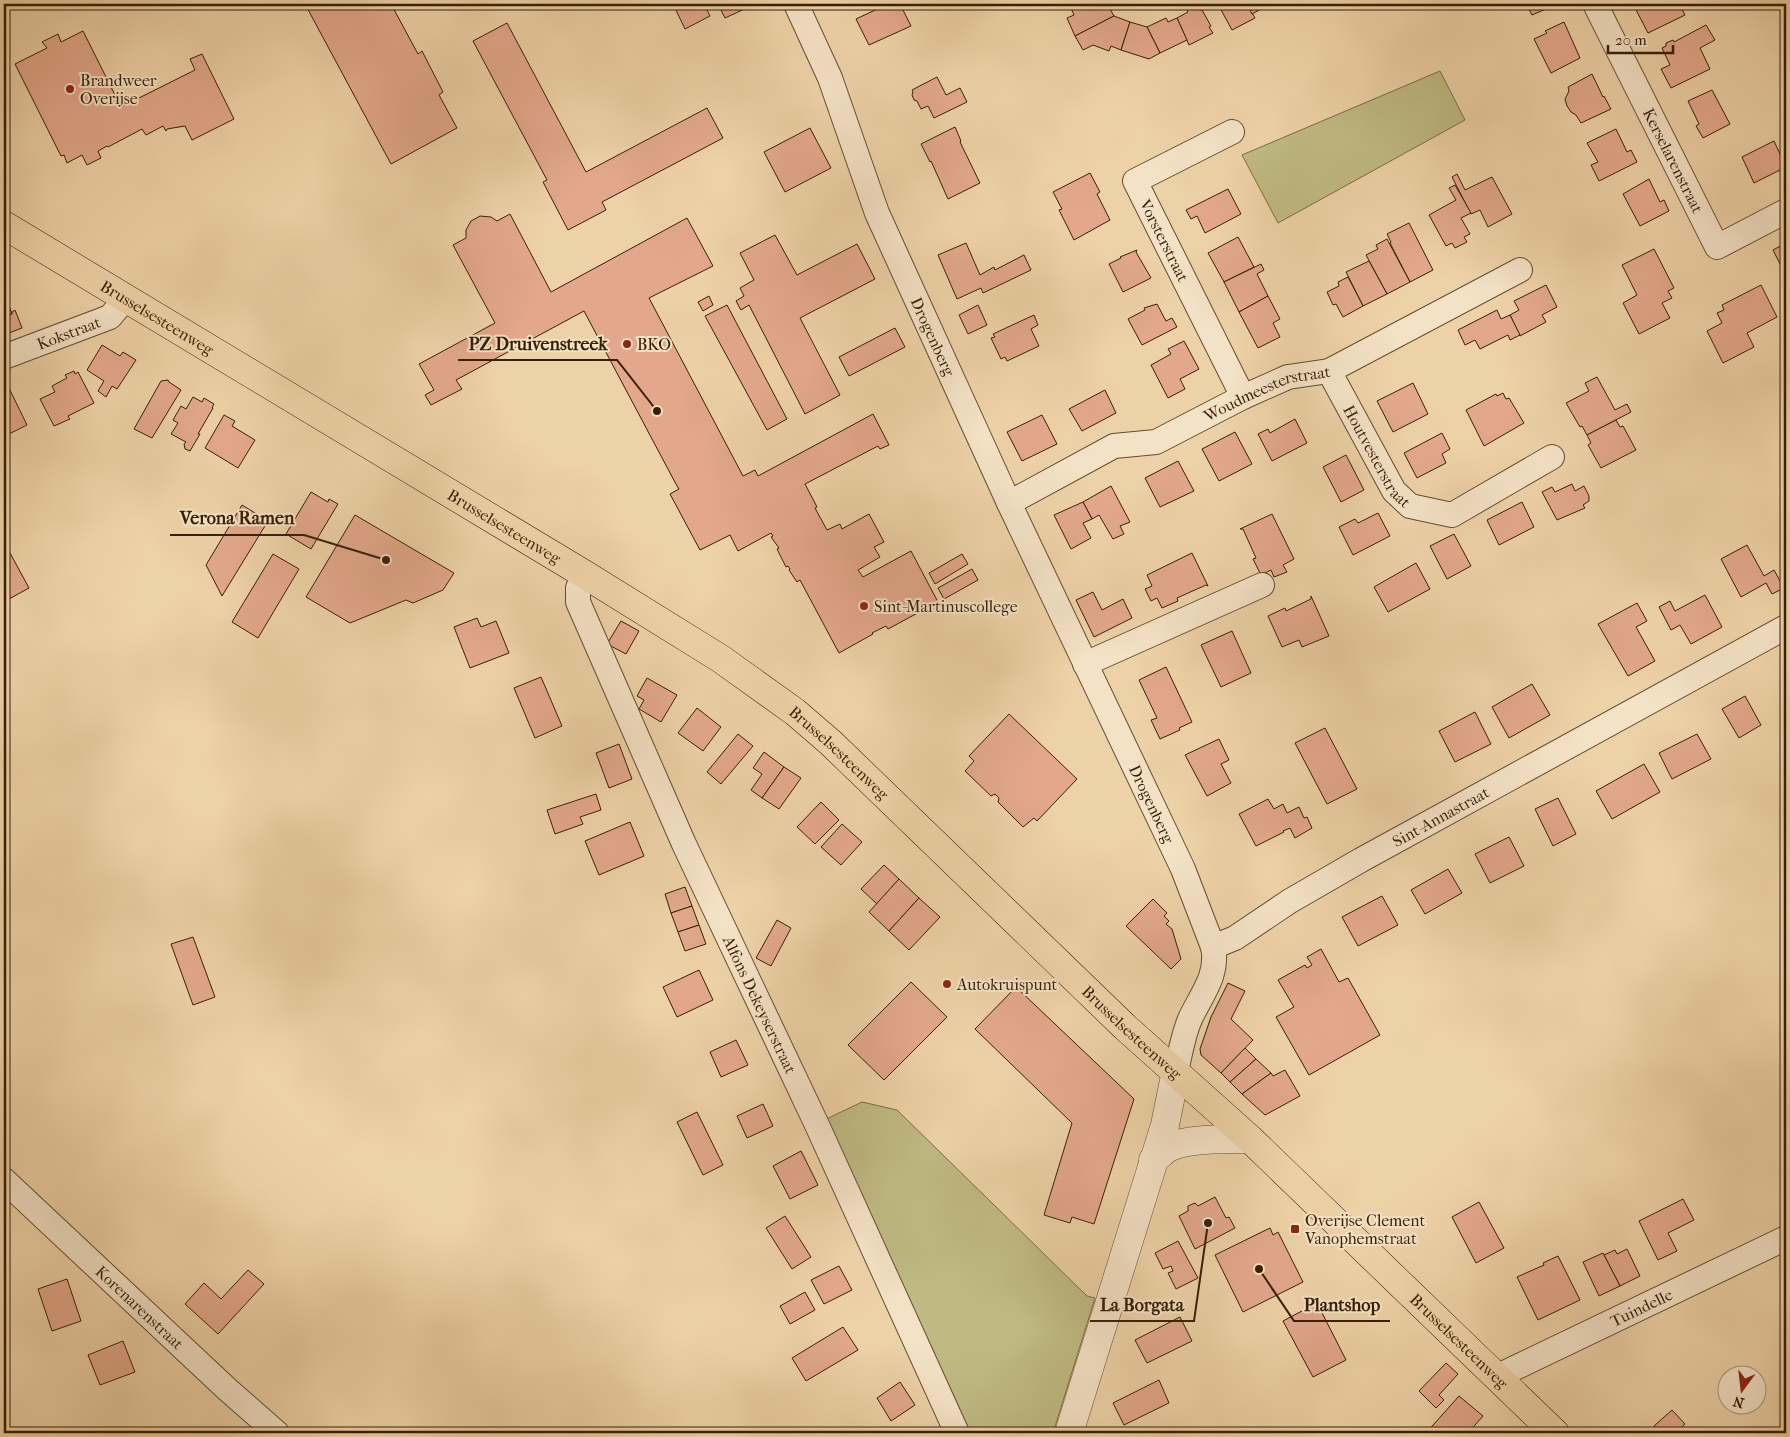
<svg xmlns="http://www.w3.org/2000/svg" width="1790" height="1437" font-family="'IM FELL French Canon',serif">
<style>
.green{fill:#c0ba82;stroke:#7c6c44}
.building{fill:#e3a88b;stroke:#371f05}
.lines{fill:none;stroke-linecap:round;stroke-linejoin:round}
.minor-casing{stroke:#654c2e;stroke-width:26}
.tertiary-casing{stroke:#654c2e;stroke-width:29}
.primary-casing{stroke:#371f05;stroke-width:29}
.minor{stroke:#f4e2c6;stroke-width:24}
.tertiary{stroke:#f4e2c6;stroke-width:28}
.primary{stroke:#eed2a7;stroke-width:28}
.poi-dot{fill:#8f2418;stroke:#f4e2c6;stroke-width:2}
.labels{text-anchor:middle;stroke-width:4;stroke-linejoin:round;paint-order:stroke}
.poi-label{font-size:16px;fill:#371f05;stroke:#f4e2c6;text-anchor:start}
.street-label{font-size:16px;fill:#371f05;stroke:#f4e2c6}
.leader{fill:none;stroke:#371f05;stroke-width:2}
.callout-dot{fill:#371f05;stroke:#f4e2c6;stroke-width:2}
.callout-label{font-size:18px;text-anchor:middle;font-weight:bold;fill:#371f05;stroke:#f4e2c6;stroke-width:4;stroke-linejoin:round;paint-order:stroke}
</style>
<rect width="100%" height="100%" fill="#eed2a7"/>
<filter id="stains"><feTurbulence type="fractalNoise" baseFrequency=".004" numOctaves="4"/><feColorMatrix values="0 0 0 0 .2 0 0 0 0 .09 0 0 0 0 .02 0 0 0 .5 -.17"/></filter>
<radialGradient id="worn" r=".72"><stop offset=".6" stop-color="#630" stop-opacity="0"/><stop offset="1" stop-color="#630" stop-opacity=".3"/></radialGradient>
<g class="green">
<polygon points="1440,71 1465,120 1278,223 1242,155"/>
<polygon points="862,1102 897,1110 1087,1296 1095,1298 1053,1433 964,1433 820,1122"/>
</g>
<g class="building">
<polygon points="305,4 391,4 418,54 422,51 443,92 439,95 457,128 391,164"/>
<polygon points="673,4 750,4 751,6 725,18 718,4 707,10 710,16 685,29"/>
<polygon points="888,4 900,4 911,26 869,45 856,19"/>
<polygon points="1073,4 1107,4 1114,16 1075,36 1067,18 1074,15 1070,6"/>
<polygon points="1195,4 1197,4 1200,10 1202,10 1211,26 1209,27 1213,33 1189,45 1177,18 1188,12 1186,8"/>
<polygon points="1220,4 1247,4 1255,18 1232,30 1219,6 1221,5"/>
<polygon points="1247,4 1270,4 1252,14"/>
<polygon points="1526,4 1557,4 1532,15"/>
<polygon points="1633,4 1679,4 1685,15 1648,33"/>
<polygon points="1114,16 1130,22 1121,50 1111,46 1109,51 1093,45 1083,50 1075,36"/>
<polygon points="1166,18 1168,22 1177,18 1187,40 1160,53 1147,27"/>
<polygon points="1130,22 1147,27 1160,53 1149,59 1121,50"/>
<polygon points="1564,22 1580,58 1551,73 1534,39 1547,33 1545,31"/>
<polygon points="507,23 586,172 707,108 723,138 602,202 606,210 568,230 543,182 547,180 473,41"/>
<polygon points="1706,25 1715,40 1700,48 1710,69 1671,88 1661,69 1670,65 1662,48 1666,46 1666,43 1673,40 1674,42"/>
<polygon points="83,31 121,107 195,70 190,59 202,54 234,119 192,140 185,126 167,129 166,131 163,126 146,135 142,129 108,147 107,146 98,151 101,158 87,165 82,155 67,163 64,155 61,156 15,64 47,48 42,42 58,34 61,42"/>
<polygon points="1592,74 1603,97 1604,96 1611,109 1581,123 1576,115 1571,112 1567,106 1565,99 1569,91 1568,87"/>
<polygon points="937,77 946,95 960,88 967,102 934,118 928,106 921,109 917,101 914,100 912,95 913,92 912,90"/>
<polygon points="1712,90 1730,124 1703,138 1696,126 1699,124 1688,101"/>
<polygon points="955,127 961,141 960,142 980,183 948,199 931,161 930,162 921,144"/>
<polygon points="810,128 831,168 785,192 764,152"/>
<polygon points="1616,129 1627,152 1631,150 1637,162 1599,181 1591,165 1598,162 1587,143"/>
<polygon points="1774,141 1786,167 1754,183 1742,157"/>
<polygon points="1090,173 1100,192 1097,194 1110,220 1074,240 1059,210 1062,209 1053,192"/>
<polygon points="1457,174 1465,190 1492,177 1512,214 1488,227 1480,210 1471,214 1452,177"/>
<polygon points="1649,179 1660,202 1664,200 1669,211 1640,226 1623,194"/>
<polygon points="1455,185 1471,213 1461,218 1470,234 1464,237 1467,242 1455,248 1452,243 1446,246 1429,215 1456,200 1449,188"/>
<polygon points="1228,189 1241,214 1205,233 1197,216 1191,219 1186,210"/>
<polygon points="510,214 551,292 687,218 713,266 649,298 743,476 755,470 758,476 873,414 889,445 880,449 878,446 805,484 817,507 815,508 827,530 840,524 842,529 869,514 884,542 874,547 880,557 858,570 863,577 911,551 938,602 888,629 886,626 872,633 873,634 839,653 800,580 797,582 789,570 790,569 788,566 786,567 777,549 779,548 771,537 773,536 771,533 738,551 730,535 700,550 670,494 679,489 677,486 584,311 456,380 462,389 431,405 425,395 434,390 419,364 495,323 453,245 466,238 466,230 471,221 480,216 491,217 497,221"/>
<polygon points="1409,223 1433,270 1410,282 1390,243 1391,242 1387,234"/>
<polygon points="775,235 797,275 857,244 875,279 800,318 840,395 805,414 749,305 741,310 736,301 744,296 740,288 754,280 740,253"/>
<polygon points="1238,237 1254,267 1224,282 1208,253"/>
<polygon points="1387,239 1410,282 1387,294 1366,255 1378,249 1376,245"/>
<polygon points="966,243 980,275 994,267 995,270 1024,255 1031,270 983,293 981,288 957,299 938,255"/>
<polygon points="1786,243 1786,276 1773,250"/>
<polygon points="1654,249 1674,288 1668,291 1672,298 1662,303 1670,318 1639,334 1623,303 1637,295 1622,265"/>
<polygon points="1137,250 1136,252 1151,278 1123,292 1109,264 1121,258 1120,257"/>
<polygon points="1369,261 1387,294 1363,306 1346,272"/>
<polygon points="1261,264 1264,270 1257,274 1268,296 1239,312 1224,282"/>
<polygon points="1348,277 1363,306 1343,317 1336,304 1333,305 1327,292 1339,286 1338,282"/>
<polygon points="1546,285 1557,307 1542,315 1546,322 1520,336 1510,315 1519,310 1514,301"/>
<polygon points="1761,285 1777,317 1747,333 1754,347 1723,363 1707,331 1722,323 1717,313 1724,310 1722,305"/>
<polygon points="4,291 12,314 4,317"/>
<polygon points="709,296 713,305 703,311 698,302"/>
<polygon points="1268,296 1280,319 1273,323 1280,337 1258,348 1239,312"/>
<polygon points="1157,304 1166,321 1172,318 1177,327 1142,345 1128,319 1145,310 1144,308"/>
<polygon points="727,305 787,419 767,430 705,316"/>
<polygon points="978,305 987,325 968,334 959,315"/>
<polygon points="15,310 22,328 4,335 4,317 12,314 12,312"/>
<polygon points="1497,310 1501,319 1510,315 1520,335 1510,340 1508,335 1480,349 1475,340 1465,345 1458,330"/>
<polygon points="1034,315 1038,325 1031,329 1039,346 1007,361 1005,357 1001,359 991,338 995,337 993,334"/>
<polygon points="895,328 905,347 849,376 839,357"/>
<polygon points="1184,341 1199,369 1180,379 1185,389 1168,398 1151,365 1171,354 1168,349"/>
<polygon points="102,345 120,356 123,352 136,360 117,389 112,386 106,397 98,391 104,381 87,370"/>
<polygon points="74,371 75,374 78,372 94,403 68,416 70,419 54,426 40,399 55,392 52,386 67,378 65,375"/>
<polygon points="1597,377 1615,410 1627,404 1631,412 1587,435 1582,426 1580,427 1566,403 1589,391 1585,383"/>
<polygon points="168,380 169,382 181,390 152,438 134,429 161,381"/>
<polygon points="1413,383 1428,414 1393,432 1377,401"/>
<polygon points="7,384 27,425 9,434 4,425 4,386"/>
<polygon points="1105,390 1116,413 1082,431 1069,409"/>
<polygon points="1503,393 1506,399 1509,398 1524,423 1484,446 1466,410 1496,394 1497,396"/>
<polygon points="193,397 202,402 204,398 214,404 212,408 213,408 198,434 200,434 190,451 185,449 184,444 186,442 171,434 178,423 173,420 181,406 186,409"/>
<polygon points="224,415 235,421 232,426 255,440 238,468 205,448"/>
<polygon points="1042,415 1057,444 1022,461 1007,432"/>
<polygon points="1295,419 1307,443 1272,461 1258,434 1268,429 1270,433"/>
<polygon points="1616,420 1620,427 1623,426 1636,450 1601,468 1588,445 1591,443 1587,435"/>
<polygon points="4,425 9,434 4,437"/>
<polygon points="1235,432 1252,464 1219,481 1202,449"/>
<polygon points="1442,433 1450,449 1442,454 1446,463 1417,478 1404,453"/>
<polygon points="1346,455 1364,490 1341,502 1323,467"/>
<polygon points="1178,461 1194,491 1160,507 1145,478"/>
<polygon points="1572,484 1575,491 1584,486 1589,496 1589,501 1583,505 1585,508 1557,520 1542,492 1552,487 1555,492"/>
<polygon points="1111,486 1130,522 1120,526 1124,534 1113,539 1099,515 1092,519 1083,502"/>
<polygon points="311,492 328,502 329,499 338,504 311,549 286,534"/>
<polygon points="1083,502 1092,519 1083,523 1091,538 1071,549 1054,515"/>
<polygon points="1522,502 1534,527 1499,545 1487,520"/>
<polygon points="242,505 268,521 222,596 206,565"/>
<polygon points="1378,513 1390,536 1353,555 1339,527 1355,519 1358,523"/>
<polygon points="1272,514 1294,559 1283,565 1287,572 1274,577 1271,570 1261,575 1253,559 1256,558 1243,529 1240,529"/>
<polygon points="355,515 454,573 443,590 413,603 406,600 350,623 306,597"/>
<polygon points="1454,534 1471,566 1447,579 1430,546"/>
<polygon points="4,542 29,588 9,599 4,589"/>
<polygon points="1747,545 1764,576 1774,570 1784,588 1772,594 1766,583 1741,597 1721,559"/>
<polygon points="1192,553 1208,586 1206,585 1177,598 1178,601 1162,608 1157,598 1151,601 1145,589 1152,586 1147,575"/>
<polygon points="273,554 299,569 258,638 232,622"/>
<polygon points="962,554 968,564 935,584 929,573"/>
<polygon points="1416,563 1430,589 1388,612 1374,587"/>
<polygon points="972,569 978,580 944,599 938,588"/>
<polygon points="1093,592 1102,610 1123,599 1132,618 1094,637 1076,600"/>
<polygon points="1705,595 1722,627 1691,644 1680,625 1671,630 1659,607 1670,601 1675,611"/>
<polygon points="1311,596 1329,636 1302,647 1299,640 1282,647 1268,616 1285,608 1286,611 1311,599"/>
<polygon points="1637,603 1647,621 1636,627 1655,661 1628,676 1598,624"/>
<polygon points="477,618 481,627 496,621 509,653 470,668 454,627"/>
<polygon points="621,621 639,631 626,654 607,644"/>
<polygon points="1232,631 1251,673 1221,687 1201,645"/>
<polygon points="1786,660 1786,671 1782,663"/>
<polygon points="1166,667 1192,722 1179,728 1180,730 1160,739 1151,720 1157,718 1139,680"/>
<polygon points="541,677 562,726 535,738 514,688"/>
<polygon points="647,678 677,695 661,722 639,709 644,700 637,696"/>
<polygon points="1532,684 1550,715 1509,738 1492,707"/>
<polygon points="1745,696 1761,725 1739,738 1722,709"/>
<polygon points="697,708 721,727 703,751 678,733"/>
<polygon points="1475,712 1491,744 1455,762 1439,731"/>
<polygon points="1009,714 1077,779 1037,821 1034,818 1023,827 998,802 999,798 995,794 991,796 965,771 974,761 969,756"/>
<polygon points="1325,728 1357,789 1327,804 1295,743"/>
<polygon points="738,734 753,746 721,784 707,772"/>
<polygon points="1697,734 1711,759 1672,779 1659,753"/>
<polygon points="1219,739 1229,760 1221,764 1231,783 1207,796 1185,755"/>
<polygon points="619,744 632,779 609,788 596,753"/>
<polygon points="764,752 784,767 762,798 751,790 762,774 753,768"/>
<polygon points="1644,764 1660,792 1612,819 1596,791"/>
<polygon points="784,767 801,778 779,809 762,798"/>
<polygon points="596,794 601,810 580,817 583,824 555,834 547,810"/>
<polygon points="1558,798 1576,834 1553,846 1535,809"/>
<polygon points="1268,799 1274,809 1283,804 1287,813 1299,807 1304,818 1307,817 1312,828 1295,838 1290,828 1283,831 1284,832 1256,846 1239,814"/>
<polygon points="821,802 839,820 815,844 797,827"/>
<polygon points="630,822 644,856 599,875 585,841"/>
<polygon points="842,824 862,842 841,865 821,847"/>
<polygon points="1509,837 1524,866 1490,883 1475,854"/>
<polygon points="884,865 899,879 877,904 861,889"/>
<polygon points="1448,869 1462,893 1425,914 1411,890"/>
<polygon points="899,879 919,898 889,931 869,912"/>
<polygon points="685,887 692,906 671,913 665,894"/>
<polygon points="1382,896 1398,925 1358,946 1342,917"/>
<polygon points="919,898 940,917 909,950 889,931"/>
<polygon points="1153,899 1167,913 1164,916 1169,921 1166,924 1172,929 1181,959 1171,969 1126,926"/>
<polygon points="692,906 699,925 678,932 671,913"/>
<polygon points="777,920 791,928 771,966 756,958"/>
<polygon points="699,925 706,944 685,951 678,932"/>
<polygon points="193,937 215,997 193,1005 171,944"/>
<polygon points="1321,949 1339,982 1348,978 1380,1035 1309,1075 1276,1017 1294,1007 1278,980 1305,965 1307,968 1312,965 1307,957"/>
<polygon points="699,970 713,1000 677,1017 663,987"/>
<polygon points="911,982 947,1017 884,1080 848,1045"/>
<polygon points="1228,983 1245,991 1231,1019 1253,1040 1221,1073 1201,1055 1200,1049 1211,1017"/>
<polygon points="1016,987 1134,1099 1094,1224 1072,1217 1070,1223 1044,1215 1072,1123 975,1029"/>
<polygon points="736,1040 748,1065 721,1077 710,1052"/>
<polygon points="1245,1048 1256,1059 1230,1082 1221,1073"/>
<polygon points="1256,1059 1271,1073 1242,1094 1230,1082"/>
<polygon points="1285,1070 1300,1096 1265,1115 1242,1094 1271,1073 1273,1076"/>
<polygon points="763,1104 773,1126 747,1138 737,1116"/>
<polygon points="697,1112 723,1165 703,1175 677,1122"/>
<polygon points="801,1151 818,1185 790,1199 773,1166"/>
<polygon points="1215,1197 1226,1218 1229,1217 1235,1228 1195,1249 1179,1216 1188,1211 1188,1206 1195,1203 1198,1206"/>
<polygon points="1683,1199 1694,1220 1668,1233 1677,1251 1658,1260 1639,1221"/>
<polygon points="1479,1202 1504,1248 1476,1263 1452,1217"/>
<polygon points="785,1216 811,1257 792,1269 766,1228"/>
<polygon points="1270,1228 1273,1235 1278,1232 1303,1282 1243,1312 1215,1255"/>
<polygon points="1178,1241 1198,1278 1176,1289 1168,1273 1173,1271 1171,1266 1163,1269 1155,1253"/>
<polygon points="1627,1249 1640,1276 1620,1286 1604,1255 1615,1250 1617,1254"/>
<polygon points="1603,1253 1620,1286 1599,1296 1583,1262"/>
<polygon points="1558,1256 1580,1300 1538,1320 1517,1277 1544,1265 1543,1263"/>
<polygon points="839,1266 852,1290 824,1304 811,1280"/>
<polygon points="248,1270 264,1284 218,1334 185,1304 204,1283 221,1299"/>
<polygon points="67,1279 81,1321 52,1331 38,1289"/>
<polygon points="805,1292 815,1310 790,1324 780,1306"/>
<polygon points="1317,1303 1346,1360 1313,1377 1283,1321"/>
<polygon points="1180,1317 1192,1341 1147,1363 1135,1340"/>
<polygon points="843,1327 858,1350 806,1381 792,1358"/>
<polygon points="123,1341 135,1372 100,1385 88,1355"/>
<polygon points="1446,1363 1458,1374 1439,1395 1444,1400 1436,1408 1419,1391"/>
<polygon points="1159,1380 1169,1403 1124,1425 1113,1403"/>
<polygon points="900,1382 915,1405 891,1421 877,1398"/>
<polygon points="1459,1396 1483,1416 1468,1433 1426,1433"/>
<polygon points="1672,1410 1685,1424 1675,1433 1660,1433 1654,1426"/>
<polygon points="1786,1427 1786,1433 1772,1433"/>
</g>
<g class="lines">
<defs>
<g id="minor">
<path id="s1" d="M796,4L830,78L877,213L1009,503L1183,869L1213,947"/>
<path id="s2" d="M1595,4L1717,247L1786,211"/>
<path id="s3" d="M1232,132L1135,181L1243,397"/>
<path id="s4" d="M4,357L110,317L126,298"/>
<path id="s5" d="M1329,371L1394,491L1410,506L1452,515L1552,457"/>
<path id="s6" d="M1009,503L1114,446L1156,442L1243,397L1288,377L1329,371L1520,270"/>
<path id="s7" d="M584,574L578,588V602L684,844L817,1125L957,1433"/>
<polyline points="1085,664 1262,585"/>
<path id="s8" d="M1176,1071C1180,1055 1183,1035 1190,1019C1201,995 1219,975 1213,947L1235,938L1290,901L1361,860L1786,627"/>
<path id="s9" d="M4,1180L228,1390L277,1433"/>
<path id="s10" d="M1496,1377L1786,1238"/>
</g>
<g id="tertiary">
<path d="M1153,1160C1158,1157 1163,1151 1168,1148C1190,1137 1226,1140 1250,1139"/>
<polyline points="1069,1433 1165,1125 1176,1071"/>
</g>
<g id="primary">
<path id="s11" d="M4,225L584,574L721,659L795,712L831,743L1125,1027L1250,1139L1555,1433"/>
</g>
</defs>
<use href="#minor" class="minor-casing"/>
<use href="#tertiary" class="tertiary-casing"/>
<use href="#primary" class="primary-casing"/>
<use href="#minor" class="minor"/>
<use href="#tertiary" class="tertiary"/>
<use href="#primary" class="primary"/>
</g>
<g class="poi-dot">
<circle cx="70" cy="89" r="5"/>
<circle cx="627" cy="344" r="5"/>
<circle cx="864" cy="606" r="5"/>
<circle cx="947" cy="984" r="5"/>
<rect x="1290" y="1224" width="10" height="10" rx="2.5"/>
</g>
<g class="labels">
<g class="poi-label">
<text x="80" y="86">Brandweer<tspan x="80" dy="18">Overijse</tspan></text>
<text x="637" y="350">BKO</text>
<text x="874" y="612">Sint-Martinuscollege</text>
<text x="957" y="990">Autokruispunt</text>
<text x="1305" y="1226">Overijse Clement<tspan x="1305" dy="18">Vanophemstraat</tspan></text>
</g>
<g class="street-label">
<text dy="6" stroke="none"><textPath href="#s2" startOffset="175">Kerselarenstraat</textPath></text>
<text dy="6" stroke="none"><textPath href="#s3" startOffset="175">Vorsterstraat</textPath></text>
<text dy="6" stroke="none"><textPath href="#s11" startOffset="179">Brusselsesteenweg</textPath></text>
<text dy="6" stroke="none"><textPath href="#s4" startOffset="69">Kokstraat</textPath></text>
<text dy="6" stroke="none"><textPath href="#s1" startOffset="360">Drogenberg</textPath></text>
<text dy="6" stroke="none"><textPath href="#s6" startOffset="284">Woudmeesterstraat</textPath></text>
<text dy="6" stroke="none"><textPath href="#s5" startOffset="98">Houtvesterstraat</textPath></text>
<text dy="6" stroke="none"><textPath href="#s11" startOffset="584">Brusselsesteenweg</textPath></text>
<text dy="6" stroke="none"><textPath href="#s11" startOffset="989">Brusselsesteenweg</textPath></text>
<text dy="6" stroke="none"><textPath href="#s1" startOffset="876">Drogenberg</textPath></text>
<text dy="6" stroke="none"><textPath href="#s8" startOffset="394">Sint-Annastraat</textPath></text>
<text dy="6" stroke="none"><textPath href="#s7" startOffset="471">Alfons Dekeyserstraat</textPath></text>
<text dy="6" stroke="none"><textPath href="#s11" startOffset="1394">Brusselsesteenweg</textPath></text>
<text dy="6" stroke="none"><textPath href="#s9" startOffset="186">Korenarenstraat</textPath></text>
<text dy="6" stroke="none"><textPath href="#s10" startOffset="161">Tuindelle</textPath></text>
<text dy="6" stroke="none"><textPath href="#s11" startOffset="1844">Brusselsesteenweg</textPath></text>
</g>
</g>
<path class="leader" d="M657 411L617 360H458M386 560L304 535H170M1208 1223L1194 1321H1090M1259 1269L1294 1321H1390"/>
<g class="callout-dot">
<circle cx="657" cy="411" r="5"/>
<circle cx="386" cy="560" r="5"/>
<circle cx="1208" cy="1223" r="5"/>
<circle cx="1259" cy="1269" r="5"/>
</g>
<g class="callout-label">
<text x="538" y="350">PZ Druivenstreek</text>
<text x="237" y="524">Verona Ramen</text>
<text x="1142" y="1311">La Borgata</text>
<text x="1342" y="1311">Plantshop</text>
</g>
<rect width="1790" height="1437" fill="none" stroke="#eed2a7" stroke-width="20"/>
<rect x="5" y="5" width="1780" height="1427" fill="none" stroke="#371f05" stroke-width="2.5"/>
<rect x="10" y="10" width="1770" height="1417" fill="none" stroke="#371f05"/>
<g transform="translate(1742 1390) rotate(195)"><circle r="24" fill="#f4e2c6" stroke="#a89479"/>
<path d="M0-4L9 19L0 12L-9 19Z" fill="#8f2418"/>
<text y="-8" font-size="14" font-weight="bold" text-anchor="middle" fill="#371f05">N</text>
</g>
<path d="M1608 45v8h65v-8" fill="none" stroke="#371f05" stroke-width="2.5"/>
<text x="1615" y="45" font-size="15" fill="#371f05" stroke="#f4e2c6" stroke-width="4" paint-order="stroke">20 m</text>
<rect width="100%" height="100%" filter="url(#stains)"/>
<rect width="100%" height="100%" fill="url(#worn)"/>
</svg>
